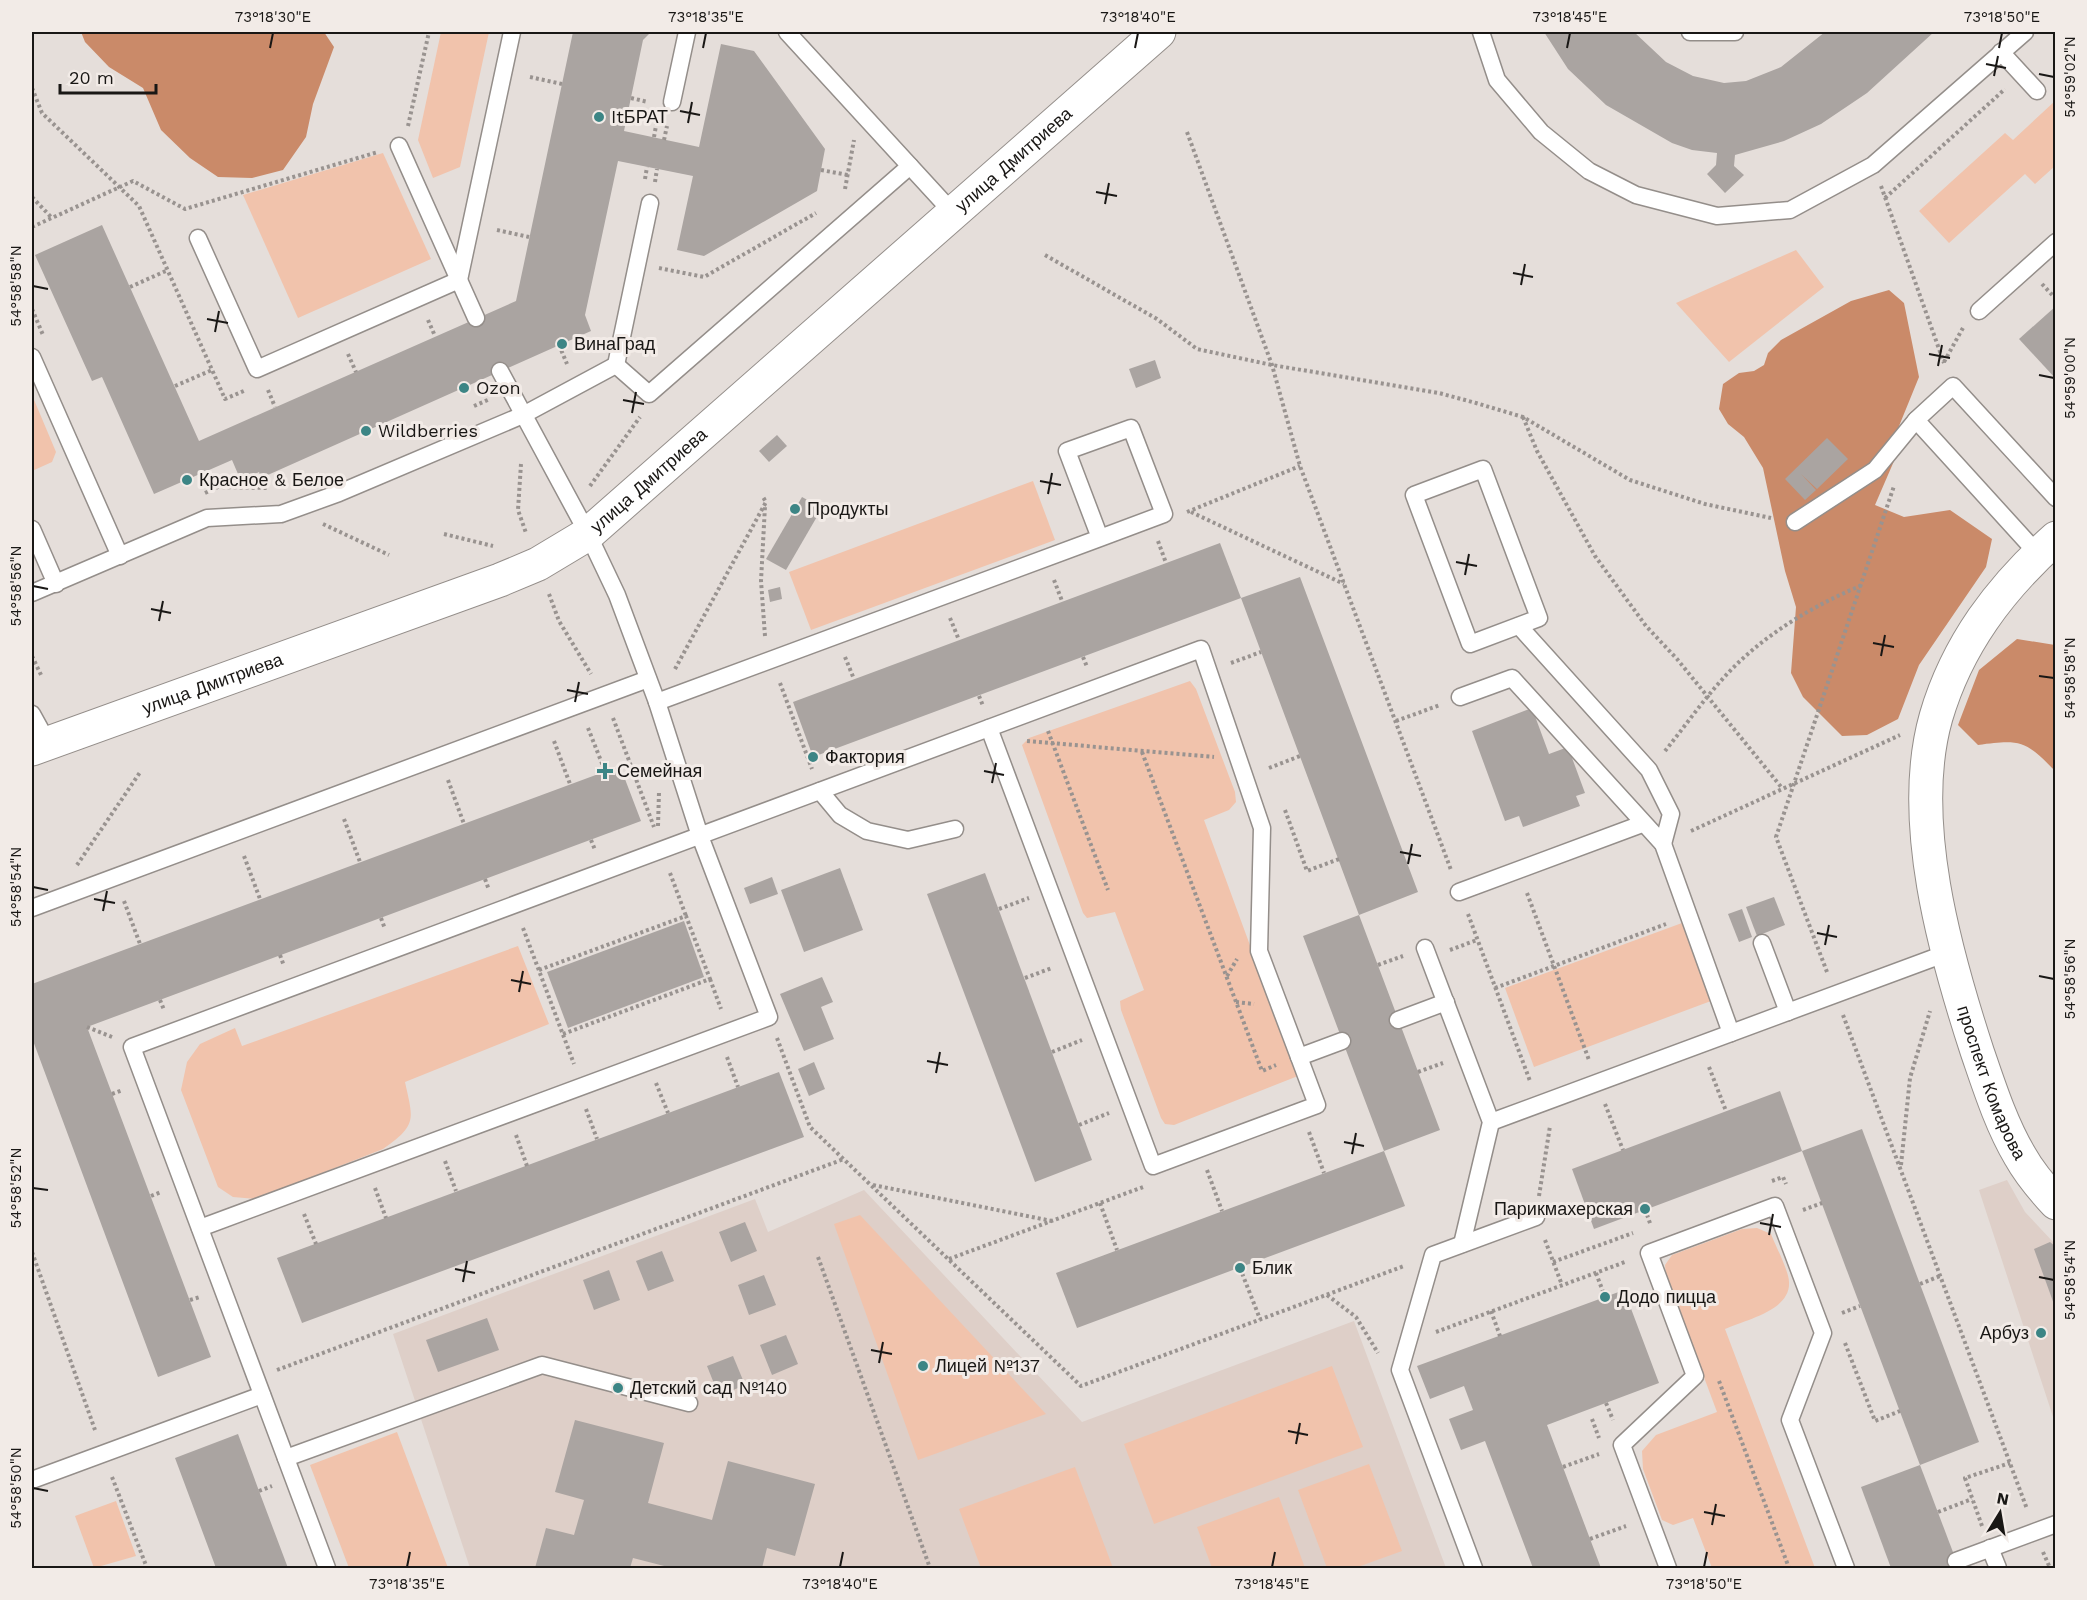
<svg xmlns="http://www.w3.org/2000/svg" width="2087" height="1600" font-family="'Work Sans',sans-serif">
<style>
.built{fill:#decfc8}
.green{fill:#f1c3ac}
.forest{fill:#ca8a69}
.building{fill:#aaa4a1}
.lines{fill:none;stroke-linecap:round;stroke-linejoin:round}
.service-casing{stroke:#948e8a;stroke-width:19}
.minor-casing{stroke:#948e8a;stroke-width:35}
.secondary-casing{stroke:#948e8a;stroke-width:35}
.path{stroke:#999390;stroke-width:4;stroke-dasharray:3 3;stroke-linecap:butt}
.service{stroke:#fff;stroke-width:16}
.minor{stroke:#fff;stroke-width:33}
.secondary{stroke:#fff;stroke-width:33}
.ticks{fill:none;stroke:#191715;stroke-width:2}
.poi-dot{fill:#3c8585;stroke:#f2ebe7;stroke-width:2}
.labels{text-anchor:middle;stroke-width:6;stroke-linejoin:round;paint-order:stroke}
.poi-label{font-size:18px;fill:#191715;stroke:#f2ebe7;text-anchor:start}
.street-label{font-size:18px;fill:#191715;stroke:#f2ebe7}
.neatline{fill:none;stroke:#191715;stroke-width:2}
.ticks-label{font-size:15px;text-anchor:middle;fill:#191715}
</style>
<rect width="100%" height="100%" fill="#e5deda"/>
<g class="built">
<polygon points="2007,1180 2025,1212 2055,1244 2055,1423 1979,1190"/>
<polygon points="864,1190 1082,1422 1354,1321 1446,1568 470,1568 393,1334 755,1199 768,1232"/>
</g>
<g class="green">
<polygon points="441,32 489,32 460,167 433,178 418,140"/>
<polygon points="2055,101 2055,166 2035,184 2025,174 1949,243 1919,211 2005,133 2013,140"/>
<polygon points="383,153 431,259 298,318 243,195"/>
<polygon points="1796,250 1824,287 1729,362 1676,303"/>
<polygon points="32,395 56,452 52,462 32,471 34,432"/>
<polygon points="1033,481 1055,540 811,630 789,572"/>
<polygon points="1190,681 1196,689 1235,792 1236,802 1229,810 1204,820 1298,1076 1174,1125 1165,1124 1161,1118 1121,1010 1120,1001 1144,990 1115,912 1087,918 1083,913 1022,745 1029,738"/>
<polygon points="1682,923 1711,1001 1534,1067 1505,988"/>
<path d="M518,946L549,1024L405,1082C413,1119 418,1125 383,1149L256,1199L233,1197L218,1187L181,1090L187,1062L200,1044L235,1028L242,1046Z"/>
<polygon points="860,1215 1046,1414 918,1460 834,1224"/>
<path d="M1757,1228L1771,1234C1775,1245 1789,1271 1789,1282C1791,1311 1744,1320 1725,1329L1815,1568H1712L1693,1518L1673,1525L1662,1520L1643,1469L1642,1451L1656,1435L1717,1412L1666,1276L1665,1265L1672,1255L1742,1229Z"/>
<polygon points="1332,1366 1363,1447 1154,1524 1124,1444"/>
<polygon points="397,1432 448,1568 349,1568 310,1465"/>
<polygon points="1369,1464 1402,1551 1355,1568 1327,1568 1298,1490"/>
<polygon points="1075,1467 1113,1568 981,1568 959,1509"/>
<polygon points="1279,1497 1305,1568 1212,1568 1197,1527"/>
<polygon points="116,1501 136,1556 94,1568 75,1516"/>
</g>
<g class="forest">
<polygon points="81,32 288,32 291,34 324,32 334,47 313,104 306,137 283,170 252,178 218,177 190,158 161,130 143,88 109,67 85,42"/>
<polygon points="1889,290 1904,303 1919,377 1897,431 1894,461 1875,505 1904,517 1950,510 1992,539 1986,567 1919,665 1898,719 1867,735 1842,736 1803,697 1791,673 1796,607 1785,571 1763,468 1744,437 1728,424 1719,409 1723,384 1739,373 1754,371 1764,365 1768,353 1781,340 1851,301"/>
<path d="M2017,639L2055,645V771C2026,741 2021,739 1978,745L1958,725L1979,670Z"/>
</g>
<g class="building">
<polygon points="573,32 651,32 643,40 624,131 699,147 721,44 754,51 825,149 817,191 704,256 677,250 693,176 618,161 585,315 591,331 261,478 259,472 241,481 232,460 154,494 102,377 92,381 35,255 102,225 199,441 516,301"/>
<polygon points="1544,32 1634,32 1666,62 1693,76 1724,83 1746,81 1781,67 1825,32 1934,32 1867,93 1821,124 1784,141 1735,155 1734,166 1744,175 1725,193 1707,174 1716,165 1717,153 1692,150 1672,143 1606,105 1568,69"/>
<polygon points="2056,306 2056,379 2019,339"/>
<polygon points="1155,360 1161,378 1136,388 1129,369"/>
<polygon points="777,435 787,446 769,462 759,451"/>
<polygon points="1827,438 1848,459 1817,489 1801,474 1816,490 1805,500 1785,479"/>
<polygon points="802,497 822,508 786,570 766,559"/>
<polygon points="1220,543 1241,598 813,757 793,702"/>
<polygon points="1300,577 1418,892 1359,915 1440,1130 1384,1151 1303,936 1359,915 1241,598"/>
<polygon points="780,587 782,599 770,602 768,590"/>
<polygon points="1532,708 1549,754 1568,747 1585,793 1576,796 1580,806 1523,827 1519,816 1505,821 1472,731"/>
<polygon points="620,766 641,821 87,1027 211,1357 158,1377 32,1038 32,984"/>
<polygon points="840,868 863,930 804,952 781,890"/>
<polygon points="985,873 1092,1160 1035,1182 927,894"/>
<polygon points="772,877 778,894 750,904 744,888"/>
<polygon points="1774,897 1785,925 1757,936 1746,907"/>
<polygon points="1742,909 1752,937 1739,942 1728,914"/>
<polygon points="684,921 704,977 568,1028 547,972"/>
<polygon points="822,977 833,1002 821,1007 834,1039 804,1051 780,994"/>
<polygon points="814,1062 825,1089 809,1096 798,1069"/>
<polygon points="779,1072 804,1137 302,1323 277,1258"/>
<polygon points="1780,1091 1802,1151 1594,1229 1572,1169"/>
<polygon points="1862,1129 1979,1442 1920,1465 1802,1151"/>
<polygon points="1384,1151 1405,1206 1077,1328 1056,1273"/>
<polygon points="745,1222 757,1251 731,1262 719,1232"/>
<polygon points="2050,1242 2056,1247 2055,1307 2034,1249"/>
<polygon points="662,1251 674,1281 648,1291 636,1261"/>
<polygon points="609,1270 620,1300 594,1310 583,1280"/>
<polygon points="764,1275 776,1305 749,1315 738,1285"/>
<polygon points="1624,1290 1659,1383 1547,1425 1601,1568 1533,1568 1485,1441 1461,1450 1449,1419 1473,1410 1464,1386 1430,1399 1417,1366"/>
<polygon points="487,1318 499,1350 438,1372 426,1340"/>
<polygon points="786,1335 798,1364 772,1375 760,1345"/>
<polygon points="733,1356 745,1385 719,1396 707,1366"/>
<polygon points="575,1420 664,1443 648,1503 712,1520 728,1461 815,1484 795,1556 767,1548 762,1568 672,1568 633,1558 630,1568 535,1568 546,1528 574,1535 584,1500 555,1492"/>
<polygon points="238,1434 259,1491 288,1568 216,1568 175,1458"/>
<polygon points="1920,1465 1959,1568 1891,1568 1861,1487"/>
</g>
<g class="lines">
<defs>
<g id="service">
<polyline points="787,32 954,214"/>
<polyline points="1481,32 1497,80 1541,132 1589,171 1636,195 1717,216 1790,210 1873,165 2025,32"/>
<polyline points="1690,32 1735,32"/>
<polyline points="2001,52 2037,91"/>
<polyline points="672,102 687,32"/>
<polyline points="399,146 476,318"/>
<polyline points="198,238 257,369 459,280 512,32"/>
<polyline points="1979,311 2056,242"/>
<polyline points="32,357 120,556"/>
<polyline points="616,365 650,203"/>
<polygon points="1483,469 1539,618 1470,644 1414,495"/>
<polyline points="1795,522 1875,470 1916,420"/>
<polyline points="32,529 56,584"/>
<polyline points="2038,554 1916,420 1953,386 2056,498"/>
<polyline points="32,593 207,518 281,514 339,493 523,415 616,365 649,394 910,166"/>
<polyline points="1519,626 1649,770 1671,814 1663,844"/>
<polyline points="1460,697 1512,678 1663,844 1731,1033"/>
<polyline points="657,702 1100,538 1164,514 1131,428 1067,451 1100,538"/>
<polyline points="32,714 48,743"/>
<polyline points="989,728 1153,1166 1317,1105 1299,1057"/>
<polyline points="820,791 840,815 867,831 908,840 955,829"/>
<polyline points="1459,892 1642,824"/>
<polyline points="32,908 648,679"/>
<polyline points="1762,943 1788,1012"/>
<polyline points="1425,948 1491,1122 1462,1244"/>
<polyline points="1398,1020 1446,1002"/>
<polyline points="1491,1122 1947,953"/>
<polyline points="200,1228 769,1017 700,836 657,702 617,595 588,534 500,371"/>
<polyline points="286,1458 542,1365 689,1403"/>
<polyline points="32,1480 262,1395"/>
<polyline points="1990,1548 1998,1568"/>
<polyline points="1956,1561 2056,1524"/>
<polyline points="327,1568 132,1047 1201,649 1262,828 1259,951 1299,1057 1342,1041"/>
<polyline points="1474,1568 1400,1370 1433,1255 1536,1217"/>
<polyline points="1668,1568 1622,1445 1695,1376 1649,1253 1775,1206 1823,1333 1790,1420 1846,1568"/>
</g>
<g id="minor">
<path id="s1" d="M2056,538C2000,588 1957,645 1936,717C1907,819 1945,953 1977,1051C1989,1086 2001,1124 2020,1156C2030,1174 2042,1188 2056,1203"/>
</g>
<g id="secondary">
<path id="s2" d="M32,749L500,580L538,564L588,534L1159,32"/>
</g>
</defs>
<use href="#service" class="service-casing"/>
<use href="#minor" class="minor-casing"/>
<use href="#secondary" class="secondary-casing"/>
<g class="path">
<polyline points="530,77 562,84"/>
<polyline points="32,88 42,113 139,206 225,399 246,390"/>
<polyline points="631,98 648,102"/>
<polyline points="408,126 429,32"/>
<polyline points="1187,132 1272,365 1300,466 1451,870"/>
<polyline points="654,137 657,120"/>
<polyline points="664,140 667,126"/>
<polyline points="821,170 848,175"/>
<polyline points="645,179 647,167"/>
<polyline points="655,182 657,169"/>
<polyline points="1881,186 1944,363"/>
<polyline points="845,189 854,140"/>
<polyline points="32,197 52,218"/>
<polyline points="1885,198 2005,89"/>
<polyline points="32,227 133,181 185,209 378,152"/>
<polyline points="497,230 529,237"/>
<polyline points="1045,255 1157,319 1197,349 1272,365 1439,393 1476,403 1523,417 1630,480 1705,504 1771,518"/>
<polyline points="659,268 704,277 816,213"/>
<polyline points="2042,284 2056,299"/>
<polyline points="130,287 168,270"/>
<polyline points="32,309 43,335"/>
<polyline points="428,320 435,336"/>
<polyline points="559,345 567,364"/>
<polyline points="348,354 356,372"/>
<polyline points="1944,362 1964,326"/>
<polyline points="175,386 212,370"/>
<polyline points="268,390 275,407"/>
<polyline points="474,406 490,399"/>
<polyline points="1523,417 1537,451 1595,556 1646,626 1677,659 1782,788"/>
<polyline points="521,464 518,510 526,533"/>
<polyline points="590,486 640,417"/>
<polyline points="205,493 218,487 268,488"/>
<polyline points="1187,512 1300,466"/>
<polyline points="1191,512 1344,584"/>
<polyline points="323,524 389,555"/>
<polyline points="444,534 493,546"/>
<polyline points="1158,541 1166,563"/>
<polyline points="1054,580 1062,601"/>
<polyline points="549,594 559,621 591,674"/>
<polyline points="950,618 959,640"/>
<polyline points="765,636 761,581 765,506"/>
<polyline points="32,656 42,677"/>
<polyline points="845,657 854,679"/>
<polyline points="1083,657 1087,667"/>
<polyline points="1231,663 1261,652"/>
<polyline points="675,669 766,502 763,497"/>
<polyline points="780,683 812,769"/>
<polyline points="979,696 983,706"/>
<polyline points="613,718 654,827"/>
<polyline points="1396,721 1440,705"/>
<polyline points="588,728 605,771"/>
<polyline points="1048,731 1108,890"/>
<polyline points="554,741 570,784"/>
<polyline points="1027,741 1214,757"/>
<path d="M1665,751C1686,725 1706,696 1729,672C1765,634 1813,606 1860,586"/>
<polyline points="1142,752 1262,1071 1276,1065"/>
<polyline points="1269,768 1300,756"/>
<polyline points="448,780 464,824"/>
<polyline points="1285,810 1307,871 1339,859"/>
<polyline points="344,819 360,862"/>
<polyline points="658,826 659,792"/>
<polyline points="1691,831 1900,735"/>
<polyline points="591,840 595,850"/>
<polyline points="244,856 260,899"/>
<polyline points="77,865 141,771"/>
<polyline points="670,873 686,916"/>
<polyline points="485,879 489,890"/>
<polyline points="1527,893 1589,1060"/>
<polyline points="124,901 140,944"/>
<polyline points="999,909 1029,898"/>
<polyline points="1468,914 1530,1081"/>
<polyline points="381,918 385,929"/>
<polyline points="523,928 574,1064"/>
<polyline points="1450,950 1477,940"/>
<polyline points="280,955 284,966"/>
<polyline points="1378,965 1403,956"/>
<polyline points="539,970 686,916 710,979 563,1034"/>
<polyline points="1827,972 1776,837 1894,486"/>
<polyline points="1227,976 1237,959"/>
<polyline points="1025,978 1052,968"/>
<polyline points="710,979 721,1009"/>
<polyline points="1495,988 1666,924"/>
<polyline points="160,1000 164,1010"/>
<polyline points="1236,1002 1254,1004"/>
<polyline points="1843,1015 2027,1509"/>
<polyline points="87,1027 112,1037"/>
<polyline points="777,1038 810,1127 1081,1386 1404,1266"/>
<polyline points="1052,1052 1082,1040"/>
<polyline points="727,1057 738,1087"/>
<polyline points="1709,1067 1726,1111"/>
<polyline points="1418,1072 1443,1063"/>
<polyline points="656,1083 668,1113"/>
<polyline points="112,1094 123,1090"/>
<polyline points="1605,1104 1623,1150"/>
<polyline points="586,1109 597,1139"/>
<polyline points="1079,1125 1109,1113"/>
<polyline points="1309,1132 1324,1173"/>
<polyline points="516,1135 527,1166"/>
<polyline points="445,1161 456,1191"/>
<polyline points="1901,1165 1910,1078 1930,1011"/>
<polyline points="1207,1170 1222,1211"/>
<polyline points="1772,1181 1783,1177 1786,1184"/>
<polyline points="873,1185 1052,1221"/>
<polyline points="375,1188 386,1218"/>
<polyline points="151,1196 161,1192"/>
<polyline points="1539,1196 1550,1126"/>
<polyline points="1100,1203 1117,1250"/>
<polyline points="1645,1209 1651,1226"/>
<polyline points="1803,1210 1822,1203"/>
<polyline points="304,1214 316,1244"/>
<polyline points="1545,1240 1562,1285"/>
<polyline points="32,1252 95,1430"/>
<polyline points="818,1257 930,1568"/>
<polyline points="949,1259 1143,1187"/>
<polyline points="1553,1262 1633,1233"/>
<polyline points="1240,1268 1260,1319"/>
<polyline points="1596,1273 1605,1297"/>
<polyline points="1920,1284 1940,1276"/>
<polyline points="1327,1295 1356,1317 1378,1353"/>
<polyline points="190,1300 200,1297"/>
<polyline points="1491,1311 1500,1336"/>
<polyline points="1842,1313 1860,1306"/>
<polyline points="1436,1332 1625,1262"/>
<polyline points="1845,1343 1875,1421 1900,1411"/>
<polyline points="277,1370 844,1159"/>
<polyline points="1719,1381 1789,1568"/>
<polyline points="1606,1403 1613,1420"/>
<polyline points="1592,1419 1599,1438"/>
<polyline points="1563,1467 1599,1454"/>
<polyline points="112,1477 147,1568"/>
<polyline points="259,1491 272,1486"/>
<polyline points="1938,1512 1972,1499"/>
<polyline points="1982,1526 1965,1478 2010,1463"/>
<polyline points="1590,1539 1626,1526"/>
<polyline points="2043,1552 2050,1568"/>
</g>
<use href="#service" class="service"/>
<use href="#minor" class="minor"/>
<use href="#secondary" class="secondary"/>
</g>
<path class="ticks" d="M270,48L273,33M703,48L706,33M1135,48L1138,33M1567,48L1570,33M1999,48L2002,33M1986,64L2006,68M2039,74L2054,77M1994,76L1998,56M680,111L700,115M688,123L692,102M1096,192L1117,196M1105,204L1109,183M1513,273L1533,277M1521,285L1525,264M33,286L48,289M207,319L228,323M215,332L219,311M1929,354L1950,358M1938,366L1942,345M2039,375L2054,378M623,400L644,404M632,413L636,392M1040,481L1061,485M1048,494L1052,473M1456,562L1477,566M1465,575L1469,554M33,586L48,589M151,609L171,613M159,621L163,601M1873,643L1894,647M1881,656L1885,635M2039,676L2054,678M567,690L588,694M575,702L579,682M984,771L1004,775M992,783L996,763M1400,852L1421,856M1408,864L1412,844M33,887L48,890M94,899L115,903M103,911L107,891M1817,933L1837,937M1825,945L1829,925M2039,976L2054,979M511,980L531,984M519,992L523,971M927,1061L948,1065M936,1073L940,1052M1344,1142L1364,1146M1352,1154L1356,1133M33,1188L48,1190M1760,1223L1781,1227M1769,1235L1773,1214M455,1269L475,1273M2039,1277L2054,1280M463,1282L467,1261M871,1350L892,1354M879,1363L883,1342M1288,1431L1308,1435M1296,1444L1300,1423M33,1488L48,1491M1704,1512L1725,1516M1712,1525L1716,1504M407,1567L410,1552M840,1567L843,1552M1272,1567L1275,1552M1704,1567L1707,1552"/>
<g class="poi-dot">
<circle cx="599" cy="117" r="6"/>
<circle cx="562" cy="344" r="6"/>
<circle cx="464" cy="388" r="6"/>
<circle cx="366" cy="431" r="6"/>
<circle cx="187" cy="480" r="6"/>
<circle cx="795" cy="509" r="6"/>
<circle cx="813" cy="757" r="6"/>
<path d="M602 762h6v6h6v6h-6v6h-6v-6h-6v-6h6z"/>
<circle cx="1645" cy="1209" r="6"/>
<circle cx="1240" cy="1268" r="6"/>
<circle cx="1605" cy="1297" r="6"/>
<circle cx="2041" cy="1333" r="6"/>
<circle cx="923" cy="1366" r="6"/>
<circle cx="618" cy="1388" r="6"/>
</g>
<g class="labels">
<g class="poi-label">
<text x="611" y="123">ItБРАТ</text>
<text x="574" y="350">ВинаГрад</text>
<text x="476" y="394">Ozon</text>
<text x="378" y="437">Wildberries</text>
<text x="199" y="486">Красное &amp; Белое</text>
<text x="807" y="515">Продукты</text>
<text x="825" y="763">Фактория</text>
<text x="617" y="777">Семейная</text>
<text x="1633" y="1215" text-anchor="end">Парикмахерская</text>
<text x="1252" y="1274">Блик</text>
<text x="1617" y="1303">Додо пицца</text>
<text x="2029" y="1339" text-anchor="end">Арбуз</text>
<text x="935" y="1372">Лицей №137</text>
<text x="630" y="1394">Детский сад №140</text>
</g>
<g class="street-label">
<text dy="6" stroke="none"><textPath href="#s2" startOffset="1164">улица Дмитриева</textPath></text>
<text dy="6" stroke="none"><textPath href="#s2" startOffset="678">улица Дмитриева</textPath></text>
<text dy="6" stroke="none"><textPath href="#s2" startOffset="192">улица Дмитриева</textPath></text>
<text dy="6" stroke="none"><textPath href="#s1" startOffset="594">проспект Комарова</textPath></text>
</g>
</g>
<rect width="2087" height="1600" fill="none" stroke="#f2ebe7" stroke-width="66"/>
<g transform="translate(2000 1513) rotate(11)" stroke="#f2ebe7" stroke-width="4.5" paint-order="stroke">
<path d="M0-4.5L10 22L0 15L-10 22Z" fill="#191715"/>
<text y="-9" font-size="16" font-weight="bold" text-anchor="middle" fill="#191715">N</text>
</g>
<path d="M60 84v9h96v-9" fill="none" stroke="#191715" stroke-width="3"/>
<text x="69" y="84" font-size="18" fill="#191715" stroke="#f2ebe7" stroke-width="4.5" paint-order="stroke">20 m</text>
<rect x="33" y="33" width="2021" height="1534" class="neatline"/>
<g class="ticks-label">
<text x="273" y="22">73°18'30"E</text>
<text x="706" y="22">73°18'35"E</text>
<text x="1138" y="22">73°18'40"E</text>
<text x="1570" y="22">73°18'45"E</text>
<text x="2002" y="22">73°18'50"E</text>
<text transform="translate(2070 77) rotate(-90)" y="5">54°59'02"N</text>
<text transform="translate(16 286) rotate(-90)" y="5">54°58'58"N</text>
<text transform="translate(2070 378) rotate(-90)" y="5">54°59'00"N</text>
<text transform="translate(16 586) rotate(-90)" y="5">54°58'56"N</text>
<text transform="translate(2070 678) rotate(-90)" y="5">54°58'58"N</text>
<text transform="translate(16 887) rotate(-90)" y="5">54°58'54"N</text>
<text transform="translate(2070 979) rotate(-90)" y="5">54°58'56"N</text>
<text transform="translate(16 1188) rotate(-90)" y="5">54°58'52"N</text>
<text transform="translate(2070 1280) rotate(-90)" y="5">54°58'54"N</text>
<text transform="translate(16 1488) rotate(-90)" y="5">54°58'50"N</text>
<text x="407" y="1589">73°18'35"E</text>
<text x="840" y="1589">73°18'40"E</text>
<text x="1272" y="1589">73°18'45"E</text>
<text x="1704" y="1589">73°18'50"E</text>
</g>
</svg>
